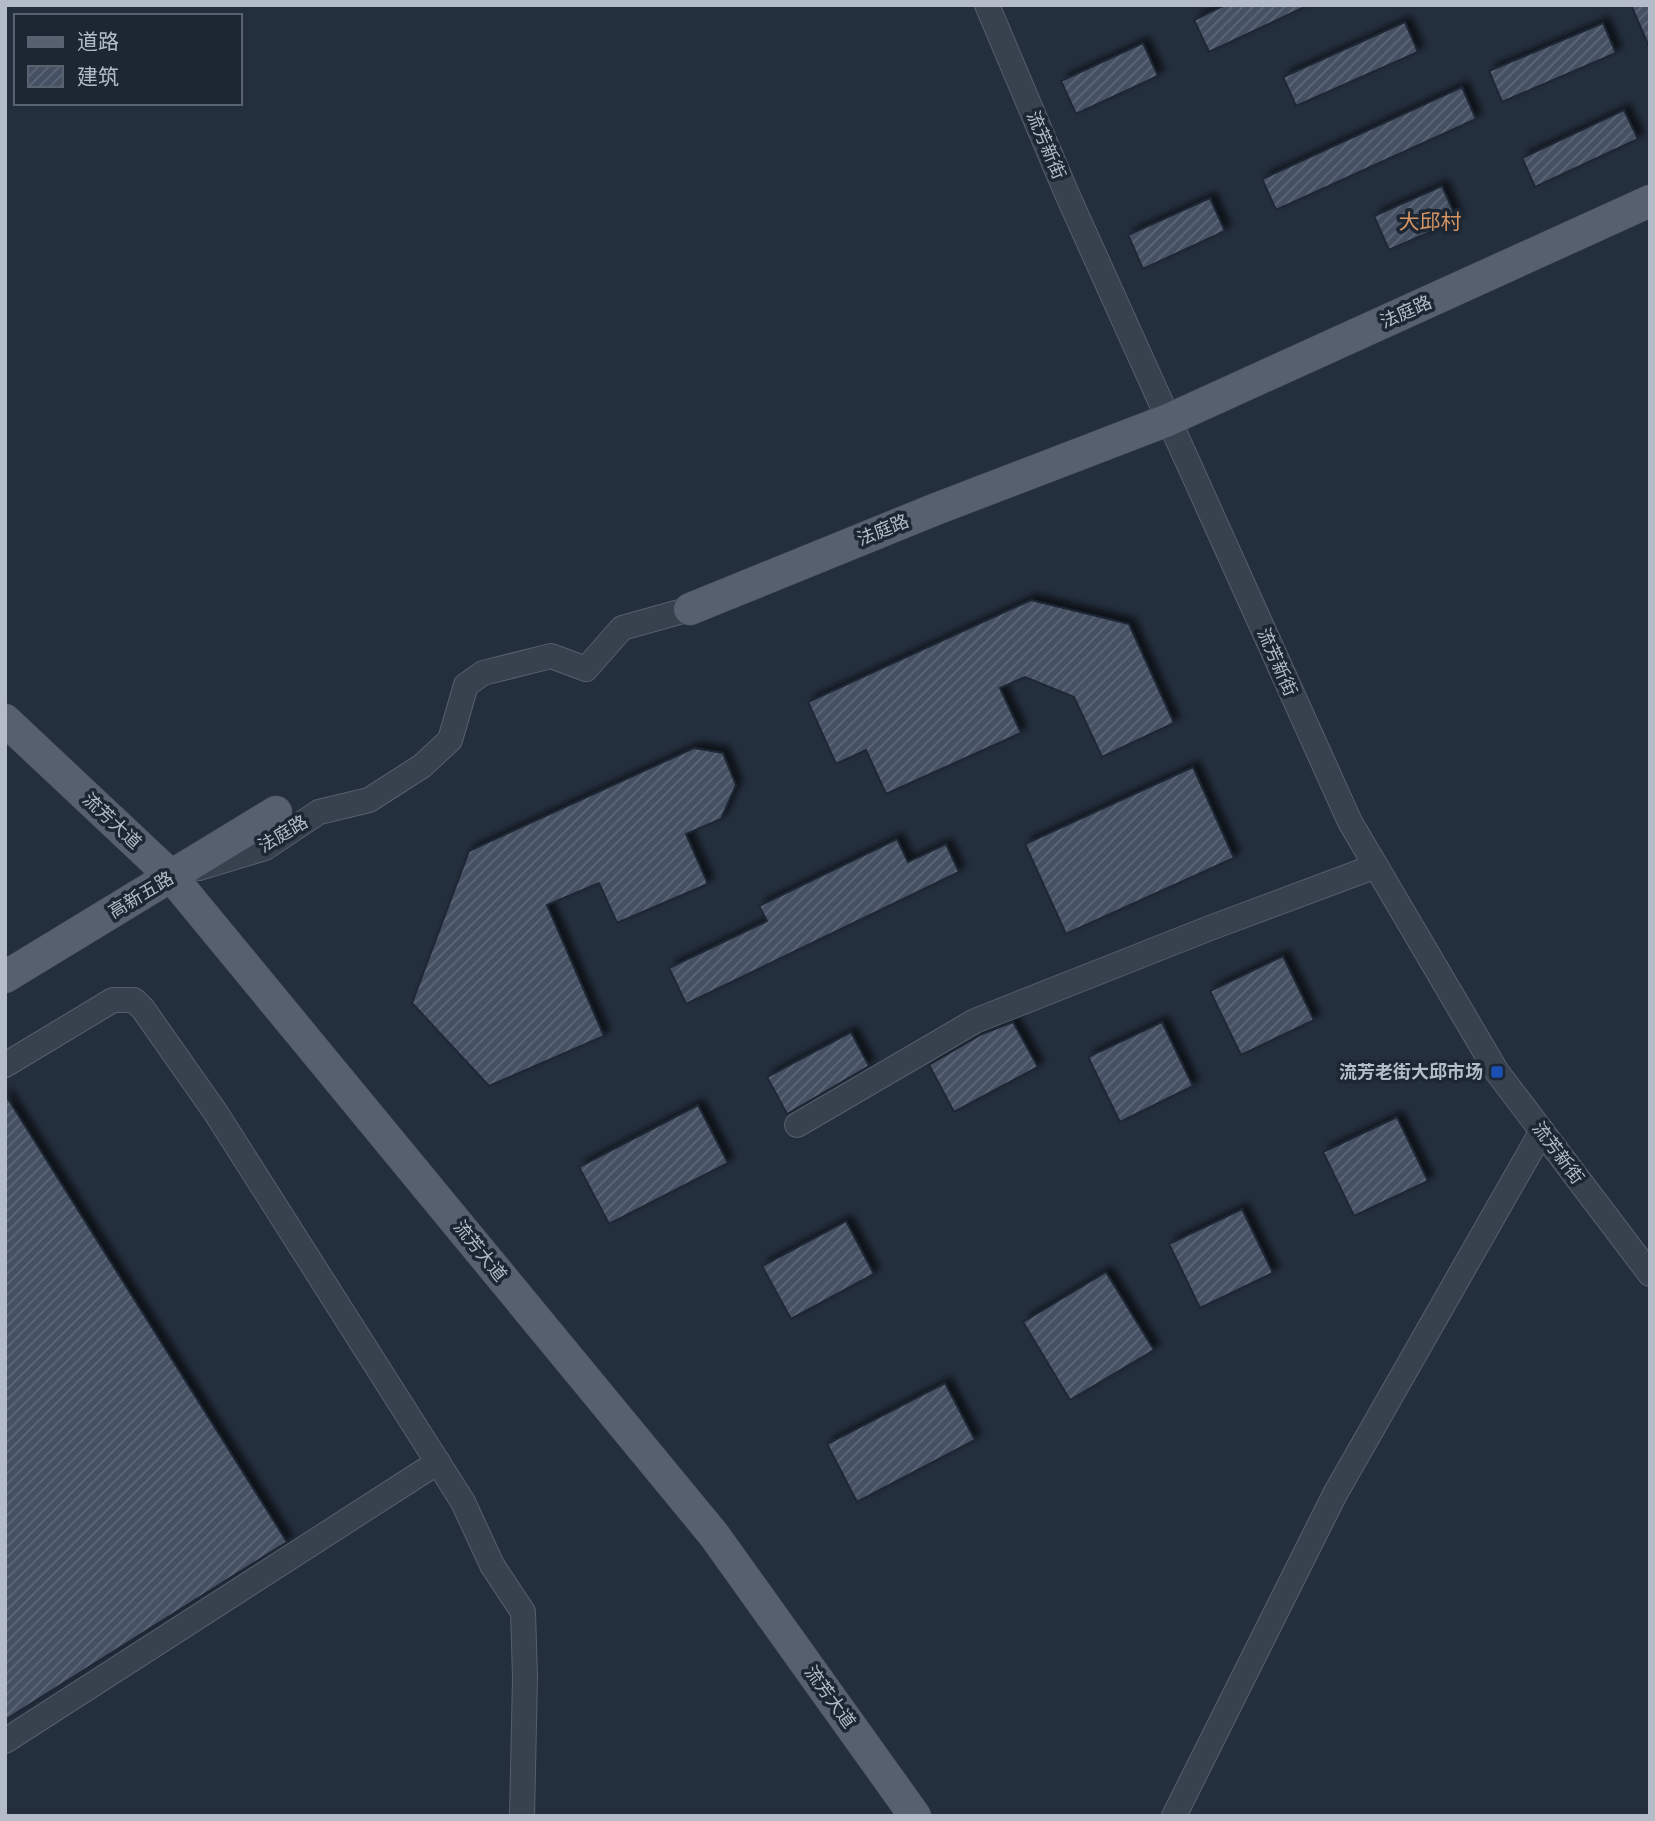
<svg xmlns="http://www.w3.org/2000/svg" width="1655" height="1821" font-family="Manrope,'Noto Sans SC',sans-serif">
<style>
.building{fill:url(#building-hatch);stroke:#1f2835;stroke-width:2;filter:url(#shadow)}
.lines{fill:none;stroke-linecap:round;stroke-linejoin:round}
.minor-casing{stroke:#565f6c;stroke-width:26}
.major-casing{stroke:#414a57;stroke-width:33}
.minor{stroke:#38414e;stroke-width:24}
.major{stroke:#56606e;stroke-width:32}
.transit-dot{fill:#1a4fb4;stroke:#1d2633;stroke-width:2.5}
.labels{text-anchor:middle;stroke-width:7;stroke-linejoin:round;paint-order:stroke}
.street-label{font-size:18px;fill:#b4bcc9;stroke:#1d2633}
.poi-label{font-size:18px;font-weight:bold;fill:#b4bcc9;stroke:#1d2633;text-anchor:end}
.quarter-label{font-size:21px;fill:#d59563;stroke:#1d2633}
</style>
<defs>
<pattern id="building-hatch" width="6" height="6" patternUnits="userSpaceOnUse" patternTransform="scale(1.75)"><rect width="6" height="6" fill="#455162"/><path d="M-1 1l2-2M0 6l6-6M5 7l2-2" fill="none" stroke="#5d6877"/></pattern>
<filter id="shadow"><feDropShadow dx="6" dy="-6" stdDeviation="3.5" flood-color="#0009"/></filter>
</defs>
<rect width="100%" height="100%" fill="#242f3e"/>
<g class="building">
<polygon points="1225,5 1309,5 1209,52 1194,20"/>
<polygon points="1631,5 1650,5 1650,49"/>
<polygon points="1405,22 1418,52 1296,106 1283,77"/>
<polygon points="1603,23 1616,53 1502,102 1489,71"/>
<polygon points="1143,43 1158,76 1076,114 1061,81"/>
<polygon points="1462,87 1476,119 1276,210 1262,179"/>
<polygon points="1624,110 1638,139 1535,187 1522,158"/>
<polygon points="1442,186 1457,220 1389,250 1374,216"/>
<polygon points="1210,198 1225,231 1143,269 1128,235"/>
<polygon points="1031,600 1129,624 1174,723 1102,757 1074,697 1025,677 1000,688 1021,733 886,794 866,750 836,764 808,702"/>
<polygon points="694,748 723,753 736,785 721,819 686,834 708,884 617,923 599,883 547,905 604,1036 489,1086 412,1003 469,851"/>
<polygon points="1193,767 1234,858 1066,934 1025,844"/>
<polygon points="897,839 908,862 946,844 959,872 686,1004 669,968 767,921 759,906"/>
<polygon points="1283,956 1314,1020 1241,1055 1210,991"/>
<polygon points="1013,1022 1038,1067 954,1112 929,1065 982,1034"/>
<polygon points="1162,1022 1193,1086 1120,1122 1088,1057"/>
<polygon points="851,1032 869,1066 787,1114 767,1077"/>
<polygon points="5,1094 287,1542 5,1720"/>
<polygon points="698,1105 728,1163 609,1224 579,1167"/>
<polygon points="1397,1117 1428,1181 1354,1216 1323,1152"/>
<polygon points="1242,1209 1273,1273 1200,1308 1169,1244"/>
<polygon points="846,1221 874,1274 791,1319 762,1266"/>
<polygon points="1106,1272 1154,1350 1070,1400 1023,1322"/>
<polygon points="945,1383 975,1440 857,1502 827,1444"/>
</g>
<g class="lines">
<defs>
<g id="minor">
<polyline points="987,5 1067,194 1350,822 1497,1072 1650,1274"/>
<polyline points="199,868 265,848 319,812 369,800 422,766 450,740 466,685 483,673 551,656 586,669 622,628 690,609"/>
<polyline points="5,1065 113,1000 134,1000 143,1009 216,1113 463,1502 492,1565 523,1612 525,1677 522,1816"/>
<polyline points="797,1125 975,1021 1210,928 1376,866"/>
<polyline points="5,1741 438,1462"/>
<polyline points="1174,1816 1335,1494 1542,1131"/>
</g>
<g id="major">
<polyline points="690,609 936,509 1168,420 1650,201"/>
<polyline points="5,720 171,876 714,1535 915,1816"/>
<polyline points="5,977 276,812"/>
</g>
</defs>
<use href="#minor" class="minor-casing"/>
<use href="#major" class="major-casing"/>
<use href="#minor" class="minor"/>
<use href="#major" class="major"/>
</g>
<rect class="transit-dot" x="1490" y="1065" width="14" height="14" rx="3.5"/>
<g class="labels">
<g class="street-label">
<text transform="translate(1046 145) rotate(67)" y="6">流芳新街</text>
<text transform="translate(1406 312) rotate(-24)" y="6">法庭路</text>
<text transform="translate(883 530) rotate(-22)" y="6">法庭路</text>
<text transform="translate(1277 662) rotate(66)" y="6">流芳新街</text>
<text transform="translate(112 821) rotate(43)" y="6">流芳大道</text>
<text transform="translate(283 834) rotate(-31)" y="6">法庭路</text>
<text transform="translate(141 895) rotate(-31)" y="6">高新五路</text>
<text transform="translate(1558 1153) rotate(53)" y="6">流芳新街</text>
<text transform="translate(480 1251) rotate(51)" y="6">流芳大道</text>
<text transform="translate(830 1697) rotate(54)" y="6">流芳大道</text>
</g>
<g class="poi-label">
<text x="1483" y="1078">流芳老街大邱市场</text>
</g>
<g class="quarter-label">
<text x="1430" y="229">大邱村</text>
</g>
</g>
<rect width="1655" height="1821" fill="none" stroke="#b4bcc9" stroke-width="14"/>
<rect x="14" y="14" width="228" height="91" fill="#1d2633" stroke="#59626f" stroke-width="2"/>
<rect x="28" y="37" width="35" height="10" fill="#56606e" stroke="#59626f" stroke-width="2"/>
<text x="77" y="49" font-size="21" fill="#b4bcc9">道路</text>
<rect x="28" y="66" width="35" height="21" fill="url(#building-hatch)" stroke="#59626f" stroke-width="2"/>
<text x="77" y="84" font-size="21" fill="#b4bcc9">建筑</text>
</svg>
